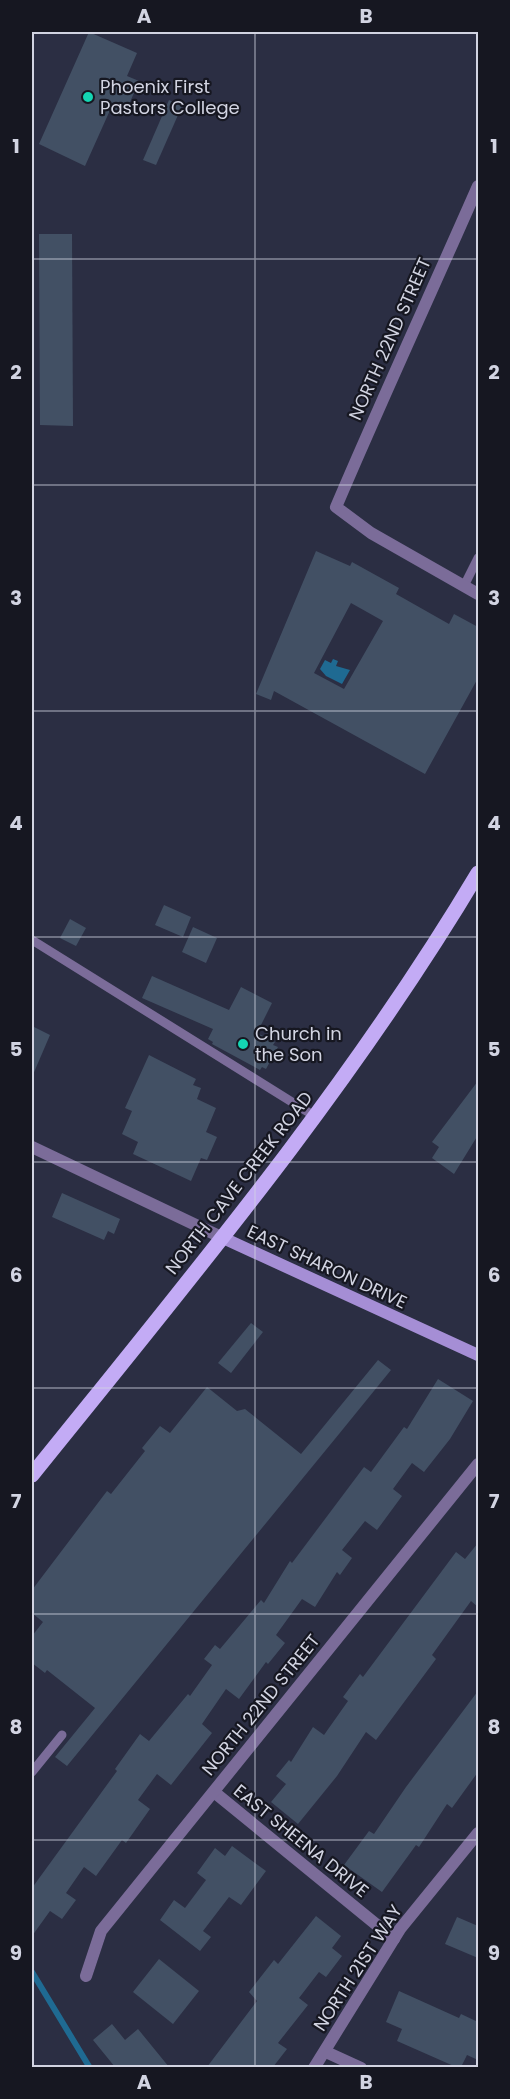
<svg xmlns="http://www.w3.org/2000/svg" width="510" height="2099" font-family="Poppins,sans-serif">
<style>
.water{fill:#1f6a92}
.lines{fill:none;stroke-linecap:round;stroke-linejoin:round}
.stream{stroke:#1f6a92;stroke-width:6}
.building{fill:#425064;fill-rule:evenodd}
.lane{stroke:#7b6c99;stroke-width:9}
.street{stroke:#7b6c99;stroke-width:12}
.secondary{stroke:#a58ed5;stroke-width:12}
.primary{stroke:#c3abf5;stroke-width:15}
.grid{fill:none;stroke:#d2d4e2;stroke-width:1.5;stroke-opacity:0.55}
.poi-dot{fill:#14d5b3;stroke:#161721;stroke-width:2}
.labels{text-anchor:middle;stroke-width:4.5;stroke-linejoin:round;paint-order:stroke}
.poi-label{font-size:18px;fill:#d2d4e2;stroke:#161721;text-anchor:start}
.street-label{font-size:18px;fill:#d2d4e2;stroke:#161721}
.neatline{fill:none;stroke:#d2d4e2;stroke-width:2}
.grid-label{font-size:20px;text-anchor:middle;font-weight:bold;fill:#d2d4e2}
</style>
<rect width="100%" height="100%" fill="#2b2e43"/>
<polygon class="water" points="333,659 338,661 336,666 350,670 342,684 326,676 320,669 325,660 331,663"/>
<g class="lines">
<polyline class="stream" points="32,1972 90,2068"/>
</g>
<g class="building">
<polygon points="89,32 137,53 127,76 139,81 125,114 111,108 85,166 39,144"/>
<polygon points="169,100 182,106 156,165 143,160"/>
<polygon points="39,234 72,234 73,426 40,425"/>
<path d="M316,551L350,566L352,562L399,588L396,594L449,624L454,614L478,627V678L425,774L274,691L271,700L256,694ZM351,603L383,621L344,689L314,673Z"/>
<polygon points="164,905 191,917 183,937 155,925"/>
<polygon points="70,919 86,928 76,946 60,938"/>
<polygon points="193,927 217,938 206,963 182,952"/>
<polygon points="152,976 229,1010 241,987 272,1003 257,1033 275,1042 273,1045 278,1047 266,1069 262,1067 260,1070 212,1044 213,1042 208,1039 213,1029 142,998"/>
<polygon points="32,1026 50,1035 32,1077"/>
<polygon points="149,1055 196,1079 193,1085 201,1088 197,1099 216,1108 206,1132 217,1137 207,1160 201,1158 191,1181 133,1154 138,1142 122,1134 132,1111 125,1108"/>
<polygon points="478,1081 478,1135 454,1174 432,1158 439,1147 432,1142"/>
<polygon points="62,1193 120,1219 114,1234 108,1231 104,1240 52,1217"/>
<polygon points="251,1323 263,1332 231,1373 218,1363"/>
<polygon points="378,1360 391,1370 339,1434 67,1766 55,1757 95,1708 47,1670 45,1673 32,1663 32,1636 43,1622 32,1613 32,1590 107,1491 111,1494 145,1451 142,1448 160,1426 170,1433 207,1387 237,1411 245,1409 301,1454"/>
<polygon points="438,1379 473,1401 450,1439 424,1472 412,1463 393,1489 402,1496 377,1530 365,1521 342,1550 352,1558 340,1575 337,1572 315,1607 302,1599 276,1635 285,1643 268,1664 266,1662 239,1699 226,1689 202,1724 212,1733 171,1785 157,1774 138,1800 150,1809 126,1843 122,1840 96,1876 84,1867 66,1893 76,1900 62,1919 50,1911 32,1936 32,1888 117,1771 115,1769 140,1734 149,1741 188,1694 190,1696 212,1665 204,1659 215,1645 220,1649 261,1600 264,1603 290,1561 292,1563 364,1467 371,1472 404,1427 407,1429"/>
<polygon points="478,1543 478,1607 471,1601 432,1655 436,1659 376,1740 366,1732 337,1776 298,1824 271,1802 286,1784 276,1776 289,1760 291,1762 313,1727 324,1735 348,1701 343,1697 360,1674 363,1677 456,1552 465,1559"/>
<polygon points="478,1691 478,1772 452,1808 447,1804 419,1847 416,1845 382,1892 344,1865 369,1831 374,1834 406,1787"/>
<polygon points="232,1846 266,1871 241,1905 229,1897 203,1931 211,1937 200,1951 160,1920 174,1900 185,1908 206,1880 197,1873 215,1848 225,1856"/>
<polygon points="316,1916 341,1936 332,1948 342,1956 326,1977 319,1972 299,1998 308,2005 278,2043 287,2049 273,2067 207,2067 257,2001 249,1992 274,1960 278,1964"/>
<polygon points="457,1917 478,1926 478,1958 445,1944"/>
<polygon points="159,1959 199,1991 173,2024 133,1992"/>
<polygon points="399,1991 459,2018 461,2014 478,2022 478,2060 467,2055 461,2067 456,2067 397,2041 402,2029 386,2022"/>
<polygon points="112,2024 125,2040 138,2029 169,2067 115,2067 93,2040"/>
</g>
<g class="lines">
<g class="lane">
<polyline points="464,586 478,558"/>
<polyline points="32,940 316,1117"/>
<polyline points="32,1772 62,1735"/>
</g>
<g class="street">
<path d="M478,186C431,293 382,399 336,507L371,533L478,594"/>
<polyline points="32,1147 221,1237"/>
<polyline points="214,1792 394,1939"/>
<polyline points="86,1976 101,1931 478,1464"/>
<polyline points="326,2052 361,2068"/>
<polyline points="314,2068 400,1929 478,1833"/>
</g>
<polyline class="secondary" points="221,1237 478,1355"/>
<path class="primary" d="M32,1475C189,1280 350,1088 478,873"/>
</g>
<path class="grid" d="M255,32V2068M32,259H478M32,485H478M32,711H478M32,937H478M32,1162H478M32,1388H478M32,1614H478M32,1840H478"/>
<g class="poi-dot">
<circle cx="88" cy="97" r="6"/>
<circle cx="243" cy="1044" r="6"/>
</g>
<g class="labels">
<g class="poi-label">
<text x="100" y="93">Phoenix First<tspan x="100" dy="21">Pastors College</tspan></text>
<text x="255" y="1040">Church in<tspan x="255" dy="21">the Son</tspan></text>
</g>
<g class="street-label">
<text transform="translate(390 339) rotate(-66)" y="6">NORTH 22ND STREET</text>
<text transform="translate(239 1183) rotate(-52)" y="6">NORTH CAVE CREEK ROAD</text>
<text transform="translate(327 1267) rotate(25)" y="6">EAST SHARON DRIVE</text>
<text transform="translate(261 1705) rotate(-51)" y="6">NORTH 22ND STREET</text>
<text transform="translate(301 1841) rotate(39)" y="6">EAST SHEENA DRIVE</text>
<text transform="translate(358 1968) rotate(-57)" y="6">NORTH 21ST WAY</text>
</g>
</g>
<rect width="510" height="2099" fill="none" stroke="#161721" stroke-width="66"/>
<rect x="33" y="33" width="444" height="2033" class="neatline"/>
<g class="grid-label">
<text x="144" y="23">A</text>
<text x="366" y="23">B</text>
<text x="16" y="153">1</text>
<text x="494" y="153">1</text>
<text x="16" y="379">2</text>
<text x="494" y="379">2</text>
<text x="16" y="605">3</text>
<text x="494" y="605">3</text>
<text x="16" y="830">4</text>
<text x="494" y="830">4</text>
<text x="16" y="1056">5</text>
<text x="494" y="1056">5</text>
<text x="16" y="1282">6</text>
<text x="494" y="1282">6</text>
<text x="16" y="1508">7</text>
<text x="494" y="1508">7</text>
<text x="16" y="1734">8</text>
<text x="494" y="1734">8</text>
<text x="16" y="1960">9</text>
<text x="494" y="1960">9</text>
<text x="144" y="2089">A</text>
<text x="366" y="2089">B</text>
</g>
</svg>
